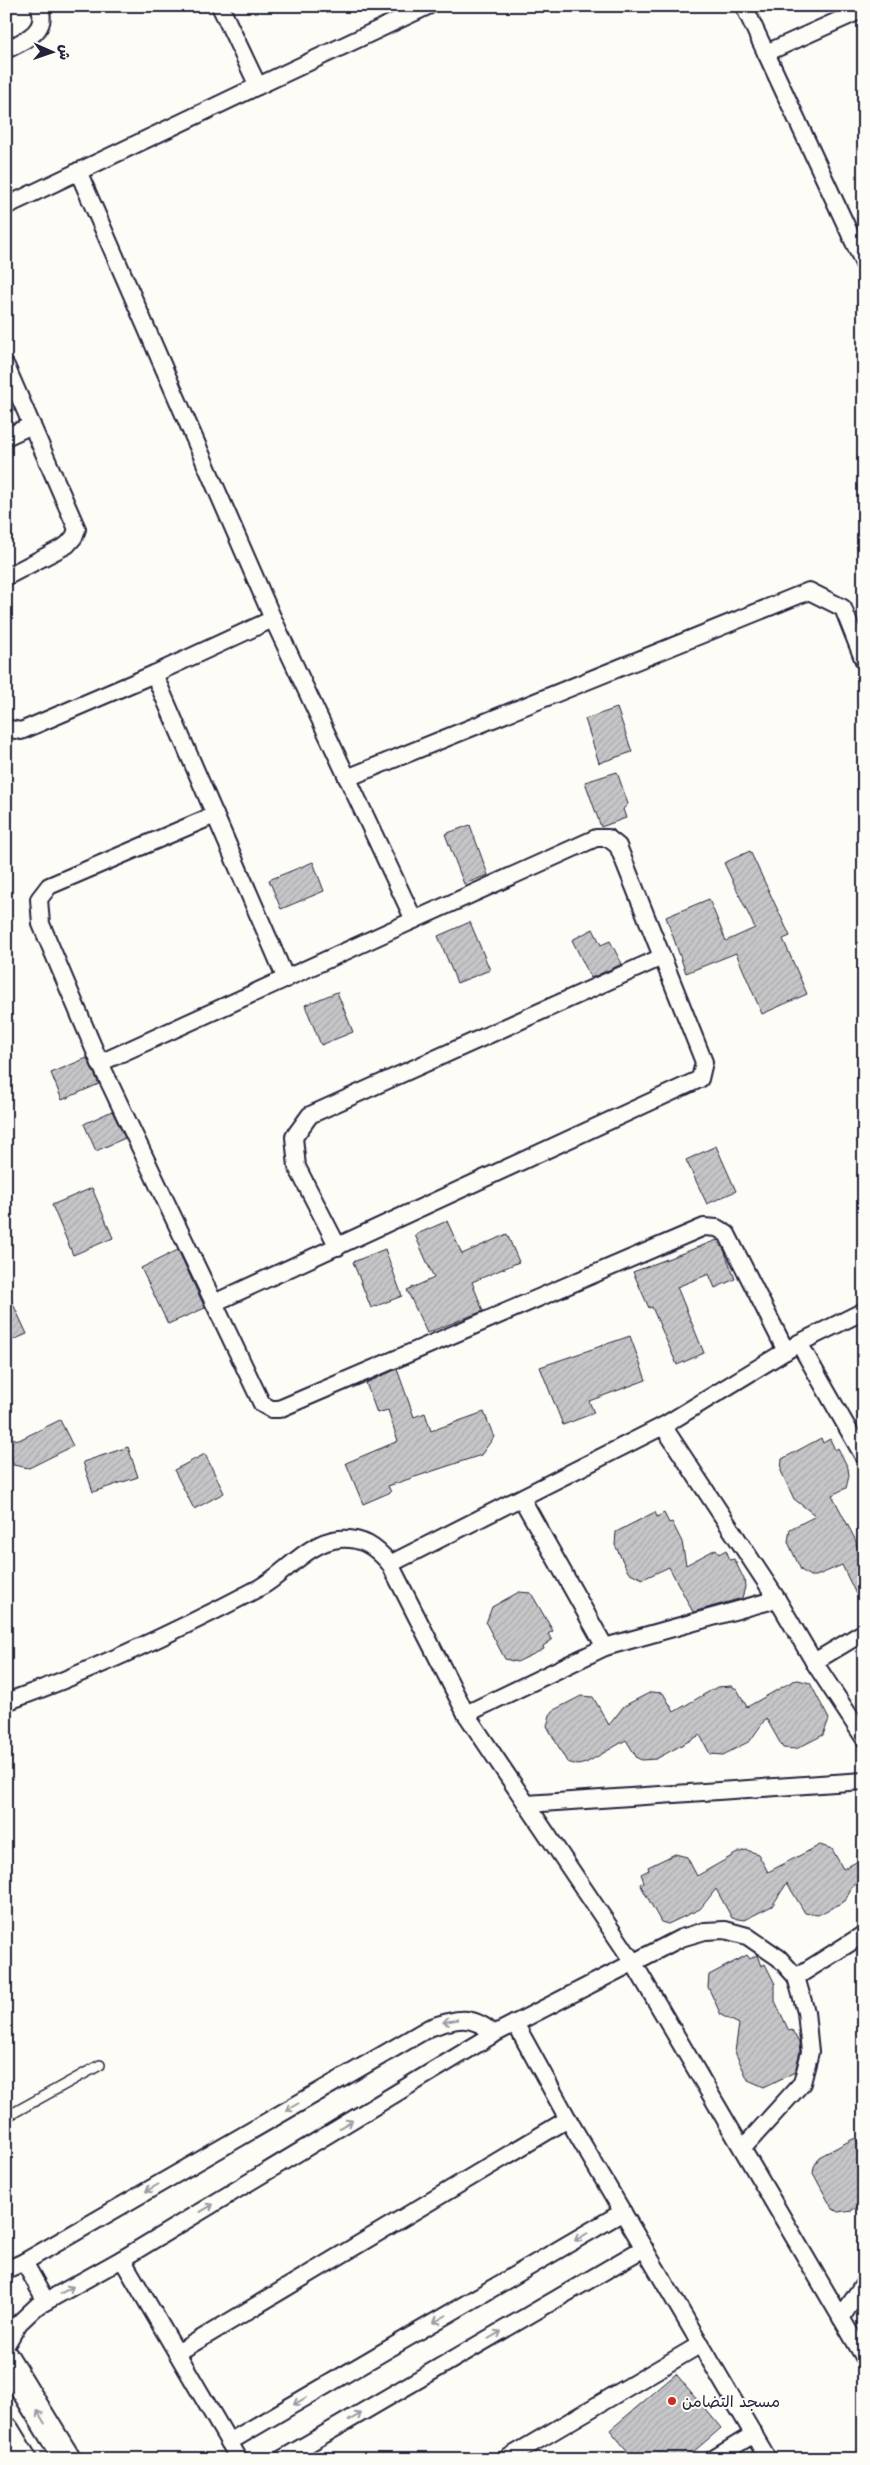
<svg xmlns="http://www.w3.org/2000/svg" width="870" height="2465" font-family="'Comic Neue','Playpen Sans Arabic',sans-serif">
<style>
.building{fill:url(#building-hatch);stroke:#22223b}
.lines{fill:none;stroke-linecap:round;stroke-linejoin:round}
.lane-casing{stroke:#22223b;stroke-width:12}
.street-casing{stroke:#22223b;stroke-width:20}
.primary-casing{stroke:#22223b;stroke-width:30}
.lane{stroke:#fdfcf7;stroke-width:9}
.street{stroke:#fdfcf7;stroke-width:16}
.primary{stroke:#fdfcf7;stroke-width:26}
.oneway{stroke:#9a9aa2}
.poi-dot{fill:#c8321e;stroke:#fdfcf7;stroke-width:2}
.labels{text-anchor:middle;stroke-width:4;stroke-linejoin:round;paint-order:stroke}
.poi-label{font-size:16px;fill:#22223b;stroke:#fdfcf7;text-anchor:start}
</style>
<defs>
<pattern id="building-hatch" width="6" height="6" patternUnits="userSpaceOnUse" patternTransform="scale(1.25)"><rect width="6" height="6" fill="#c6c6c8"/><path d="M-1 1l2-2M0 6l6-6M5 7l2-2" fill="none" stroke="#aaaaad"/></pattern>
</defs>
<rect width="100%" height="100%" fill="#fdfcf7"/>
<filter id="ink" filterUnits="userSpaceOnUse"><feTurbulence type="fractalNoise" baseFrequency=".02" numOctaves="2"/><feDisplacementMap in="SourceGraphic" scale="10" xChannelSelector="R" yChannelSelector="G"/><feConvolveMatrix kernelMatrix="1 2 1 2 8 2 1 2 1" color-interpolation-filters="sRGB"/></filter>
<g filter="url(#ink)">
<g class="building">
<polygon points="617,708 632,752 599,763 585,719"/>
<polygon points="617,772 628,804 623,809 626,818 601,827 585,782"/>
<polygon points="470,825 488,875 464,884 445,834"/>
<polygon points="750,851 790,936 783,939 807,994 762,1014 736,953 686,973 666,917 709,899 726,941 755,928 724,863"/>
<polygon points="313,862 324,891 281,909 269,880"/>
<polygon points="470,922 490,970 457,983 438,936"/>
<polygon points="593,929 601,945 610,941 622,964 591,978 572,940"/>
<polygon points="337,992 353,1032 321,1045 305,1005"/>
<polygon points="87,1058 99,1084 62,1100 51,1073"/>
<polygon points="112,1111 125,1138 96,1151 84,1124"/>
<polygon points="716,1146 736,1191 707,1204 686,1160"/>
<polygon points="92,1188 113,1238 73,1255 52,1205"/>
<polygon points="447,1221 462,1254 507,1234 519,1262 472,1282 483,1311 427,1333 407,1290 434,1278 415,1235"/>
<polygon points="717,1240 724,1250 735,1279 715,1288 709,1274 677,1287 704,1353 677,1365 652,1307 649,1308 633,1272"/>
<polygon points="385,1249 402,1296 371,1308 353,1262"/>
<polygon points="178,1250 205,1308 168,1324 141,1268"/>
<polygon points="6,1289 27,1334 6,1343"/>
<polygon points="630,1336 646,1380 589,1401 594,1413 563,1425 540,1367"/>
<polygon points="397,1369 414,1417 425,1413 431,1431 484,1412 494,1437 481,1455 388,1486 391,1492 363,1504 346,1463 398,1441 388,1410 377,1413 366,1383"/>
<polygon points="60,1420 73,1446 29,1468 13,1465 8,1437 19,1440"/>
<polygon points="821,1438 823,1443 830,1439 835,1450 838,1448 848,1468 849,1476 846,1488 832,1495 855,1539 864,1566 864,1611 842,1565 816,1576 810,1576 801,1570 788,1542 790,1529 816,1516 794,1499 781,1471 782,1459"/>
<polygon points="128,1447 138,1477 93,1492 83,1462"/>
<polygon points="205,1454 224,1493 194,1509 174,1470"/>
<polygon points="655,1512 657,1517 664,1513 669,1523 672,1522 682,1542 686,1565 716,1549 719,1554 726,1550 730,1560 734,1559 744,1579 745,1587 742,1598 693,1612 669,1567 643,1579 628,1572 615,1545 616,1532"/>
<polygon points="519,1592 531,1593 553,1631 548,1634 552,1640 543,1646 544,1649 517,1662 505,1659 486,1623 492,1607"/>
<polygon points="798,1680 810,1683 829,1719 823,1735 796,1749 783,1748 766,1718 750,1741 723,1755 710,1754 700,1735 656,1759 642,1760 637,1758 626,1740 586,1763 578,1765 567,1762 547,1726 550,1715 554,1710 581,1696 593,1697 609,1725 624,1706 651,1692 663,1693 674,1712 717,1687 731,1686 737,1689 747,1707 793,1681"/>
<polygon points="820,1845 832,1849 843,1869 864,1858 864,1881 852,1886 845,1901 818,1915 805,1913 787,1883 772,1906 744,1920 732,1918 716,1889 700,1909 668,1924 661,1922 640,1884 644,1882 641,1874 649,1870 648,1867 675,1854 687,1857 697,1876 739,1852 747,1850 758,1854 768,1872"/>
<polygon points="747,1955 750,1959 757,1955 761,1966 765,1964 775,1984 775,2001 789,2031 792,2030 799,2043 800,2051 795,2072 764,2087 748,2080 735,2052 739,2024 721,2015 708,1987 709,1975"/>
<polygon points="855,2138 864,2153 864,2204 852,2210 838,2212 833,2209 828,2201 813,2173 814,2167 819,2157"/>
<polygon points="676,2374 721,2428 685,2459 634,2459 610,2430"/>
</g>
<g class="lines">
<defs>
<polyline id="lane" points="6,2117 100,2065"/>
<g id="street">
<polyline points="220,6 258,86 428,6"/>
<polyline points="744,6 766,53 864,9"/>
<path d="M6,50C24,41 50,31 39,6"/>
<polyline points="766,53 864,264"/>
<polyline points="6,206 258,86"/>
<polyline points="6,366 77,529 74,537 67,545 6,577"/>
<polyline points="6,437 32,425"/>
<polyline points="154,674 286,979"/>
<polyline points="6,728 21,731 154,674 273,619 78,171"/>
<polyline points="347,778 809,591 843,608 864,661"/>
<polyline points="215,815 49,886 39,899 41,924 100,1063 262,1404 271,1409 279,1409 704,1227 717,1228 727,1234 786,1351"/>
<polyline points="100,1063 414,920 273,619"/>
<polyline points="338,1247 297,1167 294,1137 310,1115 662,957"/>
<polyline points="214,1303 700,1079 704,1062 618,846 608,838 596,838 414,920"/>
<polyline points="799,1343 864,1457"/>
<polyline points="663,1426 777,1599 814,1662 864,1738"/>
<polyline points="522,1499 605,1647"/>
<polyline points="390,1564 663,1426 799,1343 864,1311"/>
<polyline points="814,1662 864,1632"/>
<path d="M6,1702C93,1671 177,1631 259,1588C285,1574 308,1542 339,1539C362,1537 376,1547 390,1564L466,1714L633,1962L864,2357"/>
<polyline points="466,1714 605,1647 777,1599"/>
<polyline points="527,1804 864,1781"/>
<polyline points="796,1977 864,1934"/>
<polyline points="515,2023 568,2119 768,2459"/>
<polyline points="122,2259 239,2459"/>
<polyline points="24,2262 46,2301"/>
<path d="M6,2270L24,2262L429,2028C456,2018 472,2014 494,2034"/>
<polyline points="841,2318 864,2283"/>
<polyline points="6,2345 19,2323 36,2307 122,2259 494,2034 681,1938 705,1931 725,1930 747,1936 779,1958 796,1977 806,2012 810,2052 802,2083 743,2148"/>
<polyline points="177,2353 568,2119"/>
<polyline points="229,2442 623,2212"/>
<polyline points="282,2459 644,2248"/>
<polyline points="506,2459 701,2344"/>
<polyline points="713,2459 754,2434"/>
</g>
<g id="primary">
<polyline points="6,2359 67,2459"/>
<polyline points="6,2431 23,2459"/>
</g>
</defs>
<use href="#lane" class="lane-casing"/>
<use href="#street" class="street-casing"/>
<use href="#primary" class="primary-casing"/>
<use href="#lane" class="lane"/>
<use href="#street" class="street"/>
<use href="#primary" class="primary"/>
</g>
<defs><path id="oneway-shaft" d="M-6 0H5M1.5-3L5.5 0L1.5 3" fill="none" stroke-width="1.6" stroke-linecap="round" stroke-linejoin="round" transform="scale(1.25)"/></defs>
<g class="oneway">
<use href="#oneway-shaft" transform="translate(450 2021) rotate(169)"/>
<use href="#oneway-shaft" transform="translate(292 2107) rotate(150)"/>
<use href="#oneway-shaft" transform="translate(346 2124) rotate(-31)"/>
<use href="#oneway-shaft" transform="translate(152 2188) rotate(150)"/>
<use href="#oneway-shaft" transform="translate(207 2208) rotate(-31)"/>
<use href="#oneway-shaft" transform="translate(581 2237) rotate(150)"/>
<use href="#oneway-shaft" transform="translate(67 2290) rotate(-29)"/>
<use href="#oneway-shaft" transform="translate(440 2319) rotate(150)"/>
<use href="#oneway-shaft" transform="translate(495 2335) rotate(-30)"/>
<use href="#oneway-shaft" transform="translate(300 2401) rotate(150)"/>
<use href="#oneway-shaft" transform="translate(41 2417) rotate(-121)"/>
<use href="#oneway-shaft" transform="translate(355 2417) rotate(-30)"/>
</g>
</g>
<circle class="poi-dot" cx="672" cy="2401" r="5"/>
<g class="labels">
<g class="poi-label">
<text x="682" y="2407">مسجد التضامن</text>
</g>
</g>
<rect width="870" height="2465" fill="none" stroke="#fdfcf7" stroke-width="25"/>
<rect x="12" y="12" width="845" height="2440" fill="none" stroke="#22223b" stroke-width="2" filter="url(#ink)"/>
<g transform="translate(52 52) rotate(92)" stroke="#fdfcf7" stroke-width="4" paint-order="stroke">
<path d="M0-4L9 19L0 12L-9 19Z" fill="#22223b"/>
<text y="-8" font-size="14" font-weight="bold" text-anchor="middle" fill="#22223b">ش</text>
</g>
</svg>
